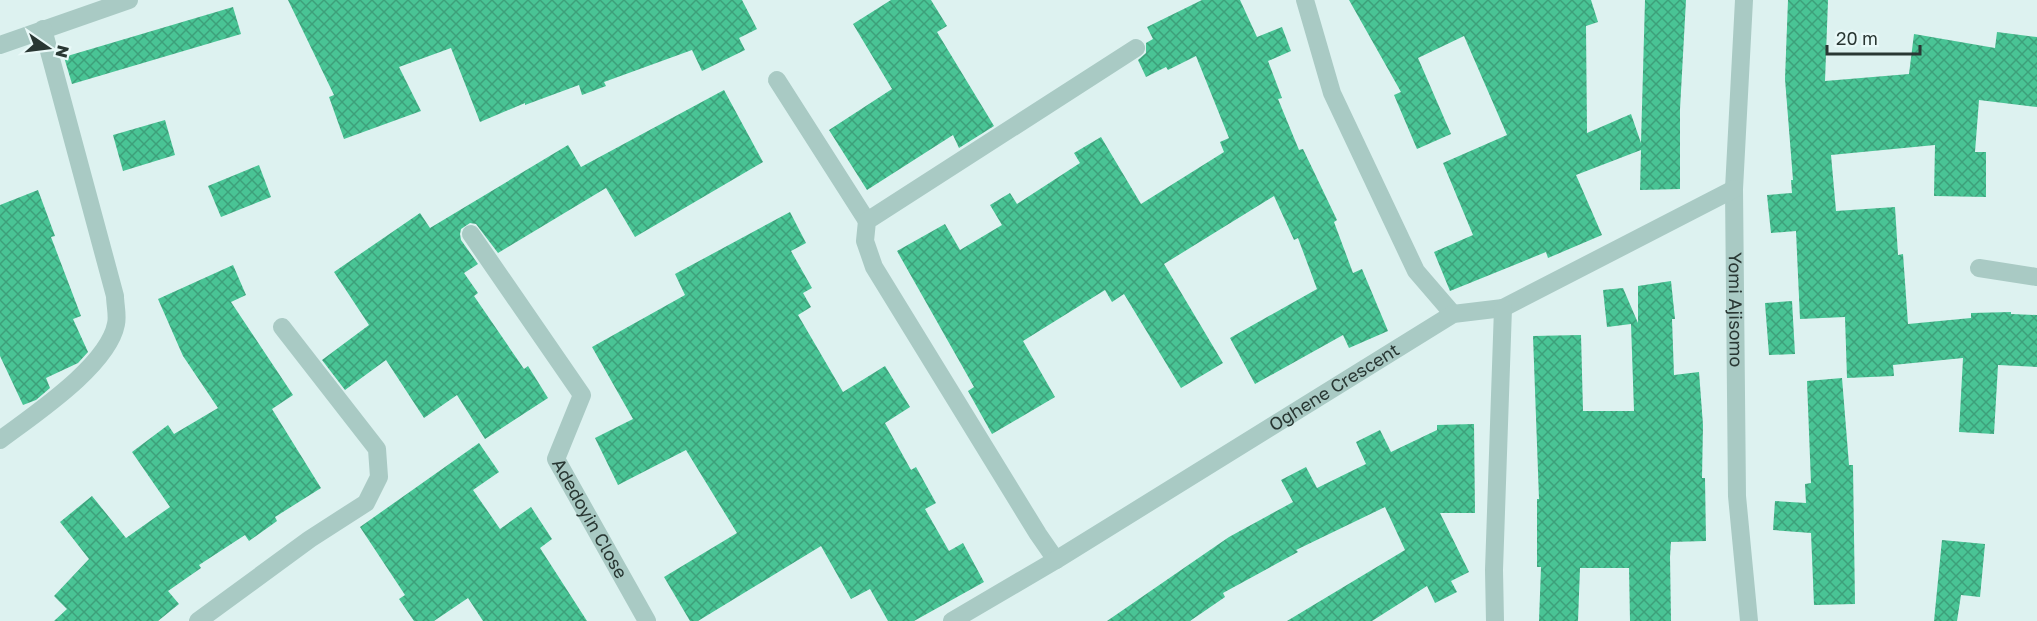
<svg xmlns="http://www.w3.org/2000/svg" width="2037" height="621" font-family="'Golos Text',sans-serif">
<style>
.building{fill:url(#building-cross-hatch)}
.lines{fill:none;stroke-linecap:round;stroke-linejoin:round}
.street{stroke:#a9cac4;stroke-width:18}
.labels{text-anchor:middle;stroke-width:5;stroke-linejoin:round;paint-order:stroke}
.street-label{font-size:18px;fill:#293733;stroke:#e9f9f8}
</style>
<defs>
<pattern id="building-cross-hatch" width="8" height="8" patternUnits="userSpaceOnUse" patternTransform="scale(1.5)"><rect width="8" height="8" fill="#49c495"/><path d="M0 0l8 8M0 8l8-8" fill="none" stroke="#3da07a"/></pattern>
</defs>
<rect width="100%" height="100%" fill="#ddf2f0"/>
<g class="building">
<polygon points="288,0 742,0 757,29 739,38 745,50 702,71 692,50 604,82 606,86 582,95 579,85 525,105 525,103 480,122 451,48 399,67 421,111 344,139 329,97 334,95"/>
<polygon points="891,0 931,0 947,26 937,32 994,126 959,148 953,135 867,190 829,130 892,89 853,24"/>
<polygon points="1202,0 1240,0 1257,37 1282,27 1291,51 1268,61 1282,98 1278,99 1299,150 1303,149 1337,220 1334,222 1353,273 1362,269 1388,331 1349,348 1343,335 1255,384 1230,338 1317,289 1298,238 1294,240 1274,196 1164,264 1223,363 1181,388 1124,294 1112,302 1105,290 1023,341 1055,397 992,434 968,391 974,387 897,251 945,224 960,250 1002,225 990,205 1010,193 1017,204 1080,163 1074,153 1101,137 1141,204 1224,152 1220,142 1229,138 1196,56 1168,70 1166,67 1146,77 1138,60 1146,53 1146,43 1153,39 1147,27"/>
<polygon points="1349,0 1591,0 1598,22 1586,26 1587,133 1631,114 1641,143 1645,0 1686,0 1680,109 1680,189 1640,190 1641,150 1576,175 1602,235 1548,258 1546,252 1450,291 1434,252 1473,235 1443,163 1507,135 1464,36 1418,58 1451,134 1417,149 1394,95 1401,92"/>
<polygon points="1788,0 1828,0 1825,81 1909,74 1914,34 1995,48 1997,32 2037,37 2037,107 1979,100 1975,152 1986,152 1986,197 1934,196 1935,145 1831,155 1836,211 1895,207 1898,255 1903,254 1908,324 1971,318 1971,313 2011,312 2011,314 2037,315 2037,367 1998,365 1994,434 1959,432 1963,358 1893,365 1894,376 1847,378 1845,317 1800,319 1796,231 1771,233 1767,195 1792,193 1791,180 1793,180 1785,79"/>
<polygon points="233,7 241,34 72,84 64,57"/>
<polygon points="724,90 763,162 635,237 606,188 498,253 476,224 470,223 461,229 460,234 461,240 478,264 464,273 478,293 474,296 524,369 528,366 548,398 485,439 457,395 424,418 386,360 345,390 322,360 369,325 334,272 420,213 430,228 568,145 581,167"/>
<polygon points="165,120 175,155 123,171 113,135"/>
<polygon points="259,165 271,197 221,217 208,186"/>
<polygon points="38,190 55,236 51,237 81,316 73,319 88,352 78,363 46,378 50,388 36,400 23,405 0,356 0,205"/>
<polygon points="790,212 806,243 791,251 812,288 803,293 811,307 798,315 843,392 885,366 910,407 885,423 911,470 916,467 936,503 925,509 949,551 963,543 984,582 914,621 888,621 870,589 851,599 821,546 698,621 690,621 664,577 737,533 686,450 618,485 595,438 633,419 592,347 685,295 675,274"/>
<polygon points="233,265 246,295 231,302 293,395 272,409 321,488 275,517 277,521 249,541 245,535 199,565 201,568 168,591 179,604 158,621 54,621 67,609 54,596 89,559 60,522 92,496 126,538 170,507 132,452 168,425 174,434 218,408 183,356 158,299"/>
<polygon points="1671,281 1675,319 1672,319 1674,375 1699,372 1703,425 1702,478 1705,478 1706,541 1671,542 1670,557 1671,621 1630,621 1629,568 1580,568 1578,621 1539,621 1541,567 1537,567 1537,499 1539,499 1533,336 1581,335 1583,411 1634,411 1631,324 1607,327 1603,290 1623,288 1638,323 1638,286"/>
<polygon points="1792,301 1795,354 1769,355 1765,303"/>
<polygon points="1842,378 1849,465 1853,465 1855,604 1814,605 1811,533 1773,530 1775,501 1806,503 1805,484 1811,483 1807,381"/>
<polygon points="1474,424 1475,513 1440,513 1469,572 1451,581 1457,592 1435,603 1427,586 1372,621 1287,621 1405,550 1385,507 1296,550 1298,552 1223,593 1225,597 1190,621 1107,621 1229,537 1293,502 1281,480 1306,467 1317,488 1366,464 1356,442 1380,430 1391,452 1437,430 1437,425"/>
<polygon points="479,443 499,472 473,490 500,529 531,507 552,539 540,548 587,621 483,621 468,598 434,621 414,621 399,599 405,595 360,527"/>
<polygon points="1942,540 1985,544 1980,597 1961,595 1957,621 1934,621"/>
</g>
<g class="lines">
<g class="street">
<polyline points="1305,0 1332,93 1416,271 1453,314"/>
<path id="s1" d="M1744,0L1734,189L1737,496L1749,621"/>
<polyline points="0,45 129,0"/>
<polyline points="777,80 867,221"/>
<path id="s2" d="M471,234L582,395L556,459L647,621"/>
<polyline points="1979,268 2037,277"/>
<path d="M0,440C33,415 108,366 116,324C118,316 115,304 115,296L43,29"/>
<polyline points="1056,560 1038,534 874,267 865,241 867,221 1136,48"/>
<polyline points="198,621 310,539 366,503 379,477 377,449 282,327"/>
<path id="s3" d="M952,621L1056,560L1453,314L1503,308L1734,189"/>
<polyline points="1495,621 1494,570 1503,308"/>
</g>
</g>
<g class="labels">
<g class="street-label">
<text dy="6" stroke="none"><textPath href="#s1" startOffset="310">Yomi Ajisomo</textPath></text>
<text dy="6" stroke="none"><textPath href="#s3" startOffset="448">Oghene Crescent</textPath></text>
<text dy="6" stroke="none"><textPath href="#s2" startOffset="333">Adedoyin Close</textPath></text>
</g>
</g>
<g transform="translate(48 48) rotate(104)" stroke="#e9f9f8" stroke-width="4.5" paint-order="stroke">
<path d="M0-4.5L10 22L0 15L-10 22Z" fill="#293733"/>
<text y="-9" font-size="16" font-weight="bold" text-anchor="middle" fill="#293733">N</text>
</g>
<path d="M1827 45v9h93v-9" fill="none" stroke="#293733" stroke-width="3"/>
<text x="1836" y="45" font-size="18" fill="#293733" stroke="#e9f9f8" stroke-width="4.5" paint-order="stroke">20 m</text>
</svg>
